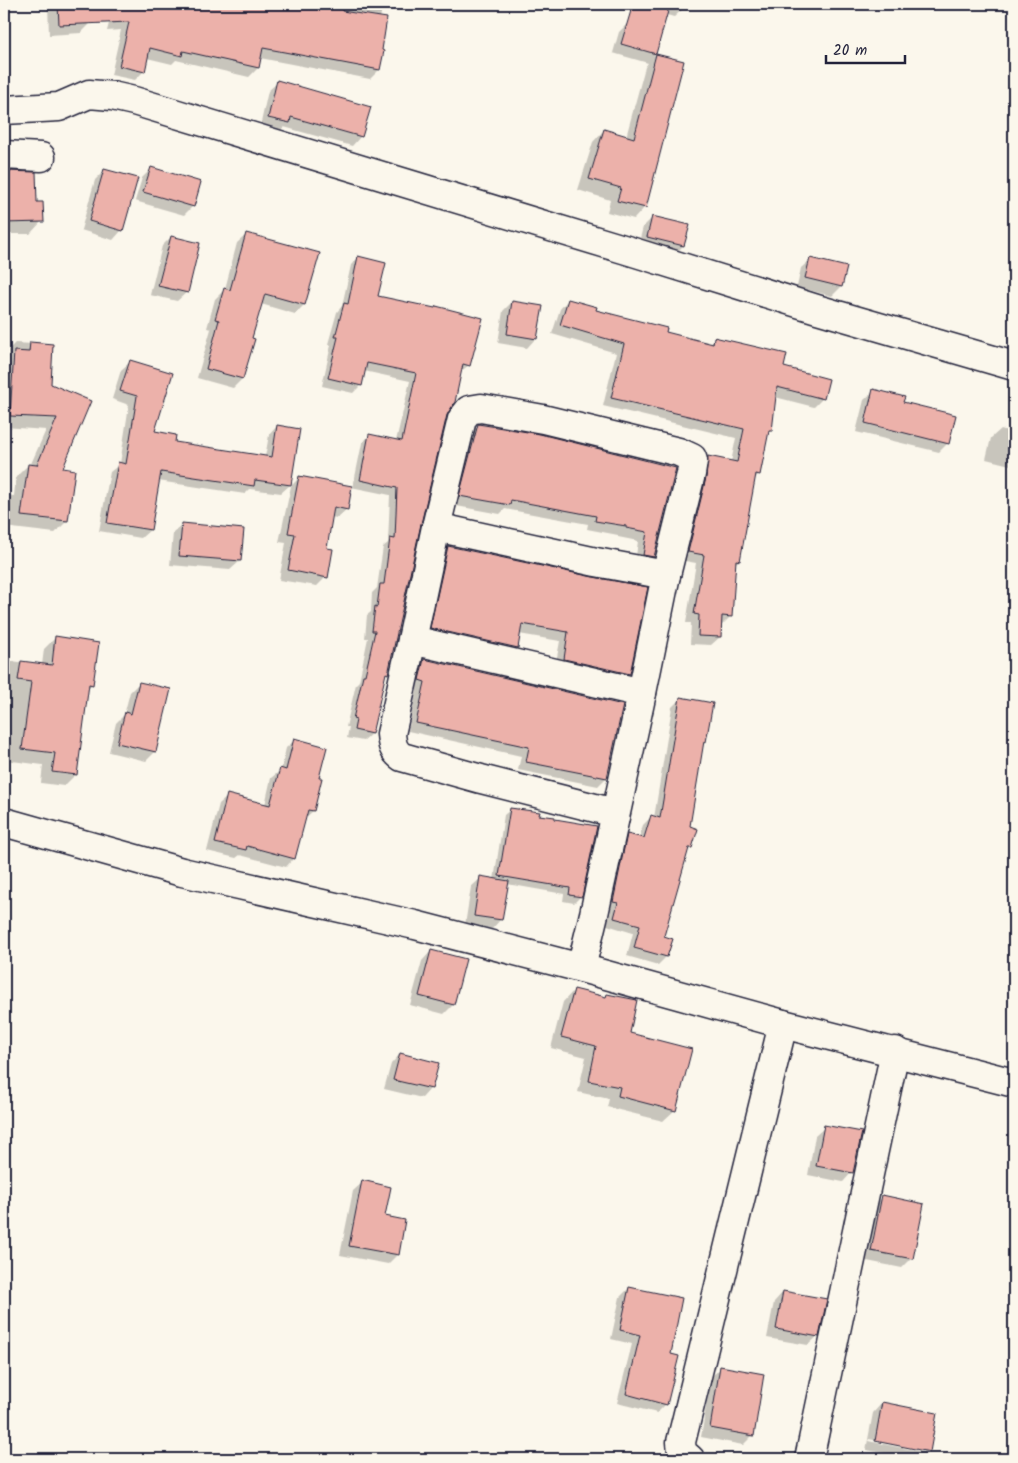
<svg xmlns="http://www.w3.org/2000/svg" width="1018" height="1463" font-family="Kalam,sans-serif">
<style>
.shadow{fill:#0003;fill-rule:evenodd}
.building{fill:#ecb1aa;stroke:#22223b}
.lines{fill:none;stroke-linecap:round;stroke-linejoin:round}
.minor-casing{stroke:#22223b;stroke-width:31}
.minor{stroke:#fbf7ec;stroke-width:28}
</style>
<rect width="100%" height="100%" fill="#fbf7ec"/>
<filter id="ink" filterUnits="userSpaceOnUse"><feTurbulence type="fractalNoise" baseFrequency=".02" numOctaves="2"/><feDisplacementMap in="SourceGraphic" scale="10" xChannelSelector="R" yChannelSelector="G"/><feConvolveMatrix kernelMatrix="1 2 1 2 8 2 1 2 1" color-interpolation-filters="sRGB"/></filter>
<g filter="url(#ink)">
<g class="shadow">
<polygon points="48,4 90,4 91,23 81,33 49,35"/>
<polygon points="114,4 383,4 380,18 379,70 370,79 260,58 258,68 249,77 176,60 172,64 147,58 144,71 135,80 111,75 121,30 107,31"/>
<polygon points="655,4 684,4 684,8 674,17 653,11"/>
<polygon points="628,23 661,32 654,55 683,62 645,207 634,219 607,212 610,200 578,190 593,142 604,130 626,137 645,67 648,63 613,53 619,32"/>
<polygon points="278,82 361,136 352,146 284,127 279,131 260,127 268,91"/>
<polygon points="151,169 193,206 184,215 135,201 142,178"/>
<polygon points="105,170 122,230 113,240 81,230 95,180"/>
<polygon points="4,172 35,174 35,203 42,221 30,234 4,234"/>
<polygon points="653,217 683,246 674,255 638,246 643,227"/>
<polygon points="247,234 318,254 304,305 295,314 261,304 242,379 233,388 197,378 211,329 207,328 215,299 225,289 237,243"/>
<polygon points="171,237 187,292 177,301 150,295 162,246"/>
<polygon points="359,257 377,297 469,365 460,372 446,415 387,673 384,676 371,734 363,741 347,738 349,727 346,727 356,684 359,681 368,638 365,638 367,615 371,612 372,593 377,588 383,547 388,543 390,495 351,487 347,509 337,518 331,517 325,549 326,577 317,586 279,580 286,543 279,542 291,486 300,477 353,487 362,443 369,436 396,441 410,381 364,371 361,385 353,393 322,386 331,345 328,344 337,312 342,306 351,265"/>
<polygon points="811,259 841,287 832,296 797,287 801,268"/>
<polygon points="568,300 594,311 664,333 709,344 715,339 782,368 823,398 814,407 775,397 771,430 767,434 759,474 753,480 739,560 734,565 731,616 722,625 720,625 720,637 711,645 690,644 691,623 686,623 696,563 680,560 700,466 708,457 731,462 736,438 603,406 616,353 552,334 560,309"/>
<polygon points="512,302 536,338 527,348 498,343 503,311"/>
<polygon points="15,343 52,345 49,385 90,402 61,469 67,521 55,533 4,527 4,495 14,496 16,477 28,465 30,466 46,430 4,427 4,354"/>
<polygon points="130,362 154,432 173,443 265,457 269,435 277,426 290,485 281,493 250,489 245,494 158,481 150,530 141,538 99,531 110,472 120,464 129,405 112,399 121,370"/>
<polygon points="874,391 902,403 948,443 939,452 856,432 864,400"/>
<polygon points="478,426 675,469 653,556 644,565 635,564 638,541 618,537 618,535 587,529 588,524 505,509 500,514 451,505 469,435"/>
<polygon points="1001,429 1014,433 1014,466 986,459 991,438"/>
<polygon points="183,524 243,530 240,561 230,570 170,565 173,533"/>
<polygon points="448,547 628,673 619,683 555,668 560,641 519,634 517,648 508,657 422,637 439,556"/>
<polygon points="56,637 92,684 87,689 76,774 64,786 41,783 43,765 4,760 4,660 42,665 44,649"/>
<polygon points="424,660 606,778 598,786 518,770 521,756 408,731 417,690 411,689 416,669"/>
<polygon points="139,683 155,752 146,761 109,752 116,723 124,715 130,692"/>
<polygon points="680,699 705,741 703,744 688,827 691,848 686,852 663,937 671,939 666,957 658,965 627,956 633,933 607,925 611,911 605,910 620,843 628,835 639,838 643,825 651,817 654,818 672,707"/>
<polygon points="295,740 313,811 304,819 294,858 286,867 240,855 236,858 207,851 219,804 228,796 265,805 271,778 281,770 286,748"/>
<polygon points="511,809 538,816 580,897 574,903 563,901 564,894 507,884 501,919 492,929 465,925 471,887 481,878 494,880 504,815"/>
<polygon points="431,951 453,1005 444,1014 410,1005 422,961"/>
<polygon points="574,990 605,998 607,995 628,1034 675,1110 663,1121 607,1107 609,1099 578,1092 586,1057 551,1048 563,1002"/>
<polygon points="400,1054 431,1088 422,1098 384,1089 391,1064"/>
<polygon points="825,1127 852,1172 843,1182 808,1175 815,1136"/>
<polygon points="363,1182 397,1255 388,1264 340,1255 353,1191"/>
<polygon points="883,1197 923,1205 911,1259 902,1268 862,1260 874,1206"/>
<polygon points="629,1288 670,1355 666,1404 657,1413 617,1403 632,1344 611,1339 620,1297"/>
<polygon points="783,1292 818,1336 808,1345 767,1338 774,1302"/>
<polygon points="721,1368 753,1435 743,1445 701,1437 711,1377"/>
<path d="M882,1403L929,1451L921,1459L866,1450L873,1413ZM869,1439L923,1449V1452L868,1441Z"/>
</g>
<g class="building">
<polygon points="58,4 343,4 342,11 387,18 382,50 384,51 380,70 263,48 259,68 183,51 182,56 150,48 145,72 119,66 129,22 59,25"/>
<polygon points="633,4 670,4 656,54 621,44"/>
<polygon points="656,54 684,61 646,208 617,201 621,188 589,179 604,129 634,138"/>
<polygon points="277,80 371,107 362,137 291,117 290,123 268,118"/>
<polygon points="151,167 201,182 194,207 143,192"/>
<polygon points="104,169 138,178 123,231 89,221"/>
<polygon points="4,171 36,172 37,202 43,202 44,222 4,223"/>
<polygon points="652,216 690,225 684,246 647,237"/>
<polygon points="246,233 320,253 305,305 265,294 252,338 255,339 243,379 206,369 219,320 215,319 224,288 230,290"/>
<polygon points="171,236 200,243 188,293 158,286"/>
<polygon points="358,256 386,263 378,296 435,308 436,306 483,318 470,366 463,364 455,402 447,415 421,524 388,674 386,673 372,734 354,730 356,720 353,719 363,675 365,675 375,631 372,631 375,606 377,607 380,584 384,584 390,538 395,539 397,488 360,480 369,434 402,441 416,373 367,363 362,386 328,378 338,337 335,337 344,303 348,304"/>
<polygon points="810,258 847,267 842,287 805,278"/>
<polygon points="568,299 597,307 596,310 667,328 666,332 713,344 714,337 787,354 784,367 829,379 824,399 777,387 772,431 769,431 760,475 756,474 740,561 736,560 732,617 722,616 721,637 698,636 699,615 694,614 704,555 688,552 706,478 708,456 737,462 744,429 611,398 624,344 560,325"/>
<polygon points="512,301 543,306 537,339 507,334"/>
<polygon points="30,342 53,344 51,384 91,401 63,468 75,470 68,521 21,516 28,464 37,465 57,418 10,416 14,351 29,352"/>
<polygon points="130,360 173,373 155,431 176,435 175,442 272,457 277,425 300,429 291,485 255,480 254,486 161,472 151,530 107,523 118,462 126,464 137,396 120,391"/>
<polygon points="873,389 905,397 903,402 956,415 949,444 865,423"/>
<polygon points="478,424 540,434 676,468 654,557 643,555 647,532 626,528 626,526 595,521 596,516 511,500 510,505 459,496"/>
<polygon points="299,476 352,486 348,510 334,507 327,548 333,549 328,578 288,570 295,534 288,533"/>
<polygon points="182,523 244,529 241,561 179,556"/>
<polygon points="448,546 593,577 648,587 630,674 564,659 568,632 522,624 518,648 430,628"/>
<polygon points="55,636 99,643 93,685 89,684 77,775 52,772 55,753 22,749 31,682 18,680 21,661 52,665"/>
<polygon points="424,659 623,705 607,778 526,762 529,747 416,723 425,682 419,680"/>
<polygon points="139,682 171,689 156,752 117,743 125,712 131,714"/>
<polygon points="680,697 713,703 706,742 704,741 690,826 698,829 692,848 689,848 664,936 673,939 667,957 634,948 640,925 614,918 618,903 613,902 627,834 644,838 651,815 660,818"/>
<polygon points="294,738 327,747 319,778 322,778 314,811 308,810 295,859 247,846 246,850 215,843 227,794 270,805 280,768 286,770"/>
<polygon points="510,808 540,812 539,815 555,817 555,819 597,826 582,897 569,895 570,888 499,876"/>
<polygon points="480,876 509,881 502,920 474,916"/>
<polygon points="431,950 466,959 454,1005 419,996"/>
<polygon points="574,989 606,997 607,994 637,1000 630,1033 692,1049 676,1111 618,1096 620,1087 589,1081 596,1046 561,1037"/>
<polygon points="400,1053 439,1063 432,1089 393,1080"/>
<polygon points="824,1125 862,1132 853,1173 816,1166"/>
<polygon points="362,1180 391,1187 385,1216 405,1220 399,1255 349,1246"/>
<polygon points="882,1195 924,1204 913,1259 871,1251"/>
<polygon points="629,1287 682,1298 671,1354 679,1356 667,1405 626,1394 640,1335 620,1330"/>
<polygon points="783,1291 827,1299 819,1337 776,1329"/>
<polygon points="720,1366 764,1374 754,1436 710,1428"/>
<polygon points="882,1402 937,1413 930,1452 875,1441"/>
</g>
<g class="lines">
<defs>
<g id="minor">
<polyline points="4,110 59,107 89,94 112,96 134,101 630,251 817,309 1014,366"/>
<polyline points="4,155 41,157"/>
<polyline points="436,527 462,419 469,410 481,408 543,419 679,452 692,458 693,461 691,474 666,575"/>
<polyline points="412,640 436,527 596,562 666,575 642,693"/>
<polyline points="4,822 182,872 415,925 581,968 783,1024 1014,1083"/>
<path d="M581,968L594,914L642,693L412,640L391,734C392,744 393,751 402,757L481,779L615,813"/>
<polyline points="690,1459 682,1452 681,1442 783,1024"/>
<polyline points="809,1459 895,1051"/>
</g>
</defs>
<use href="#minor" class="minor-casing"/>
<use href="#minor" class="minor"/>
</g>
</g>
<rect width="1018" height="1463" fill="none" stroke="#fbf7ec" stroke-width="20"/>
<rect x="10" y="10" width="998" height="1443" fill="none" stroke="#22223b" stroke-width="2" filter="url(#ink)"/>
<path d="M826 55v8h79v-8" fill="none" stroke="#22223b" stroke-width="2.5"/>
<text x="833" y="55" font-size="15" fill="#22223b" stroke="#fbf7ec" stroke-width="4" paint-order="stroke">20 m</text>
</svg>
